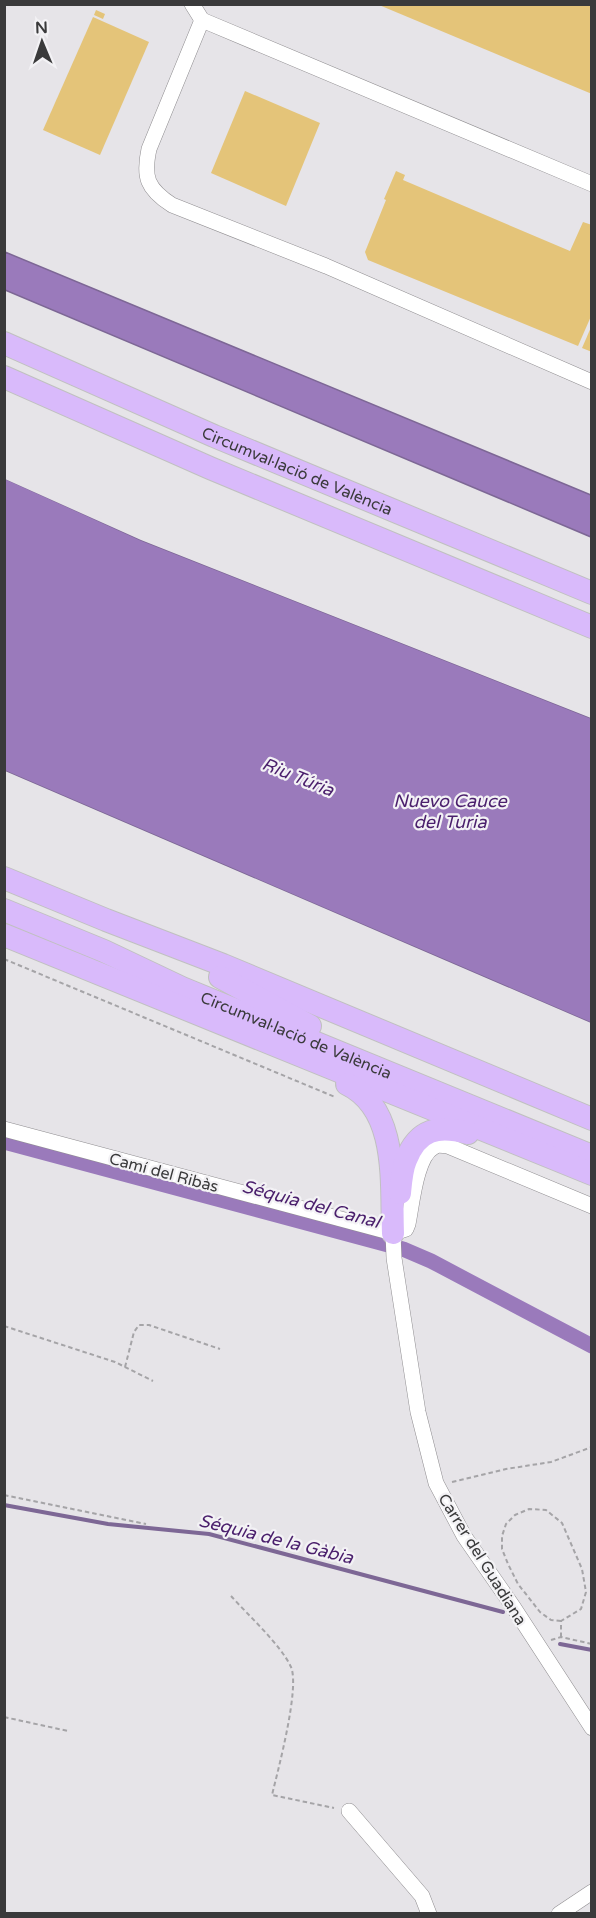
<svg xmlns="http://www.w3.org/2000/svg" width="596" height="1918" font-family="'Varela Round',sans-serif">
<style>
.water{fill:#9a7abb;stroke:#7d6795;stroke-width:1.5}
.pier{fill:#e6e4e8}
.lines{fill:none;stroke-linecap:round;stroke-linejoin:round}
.stream{stroke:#7d6795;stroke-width:4}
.canal{stroke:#9a7abb;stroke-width:15}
.building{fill:#e4c479}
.minor-casing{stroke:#908e91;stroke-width:16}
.highway-casing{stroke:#c0c0c0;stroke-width:24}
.path{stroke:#a5a4a7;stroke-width:2;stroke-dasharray:4.5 3;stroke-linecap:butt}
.minor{stroke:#fff;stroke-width:15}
.highway{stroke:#d9bafb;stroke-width:22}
.labels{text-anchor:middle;stroke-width:4.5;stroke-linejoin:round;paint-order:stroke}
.street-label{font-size:16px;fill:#3a3a3b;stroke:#f3f2f5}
.water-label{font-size:18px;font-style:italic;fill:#4a1f6c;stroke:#f3f2f5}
</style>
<rect width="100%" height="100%" fill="#e6e4e8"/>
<g class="water">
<polygon points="5,252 591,495 591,537 5,290"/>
<polygon points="4,478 141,540 591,718 591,1023 5,771"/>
</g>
<g class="pier">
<polygon points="4,475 142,537 592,715 591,718 141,540 5,479"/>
<polygon points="5,771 591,1023 592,1026 4,774"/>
</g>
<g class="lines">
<g class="stream">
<polyline points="4,1505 108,1524 209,1534 503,1612"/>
<polyline points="560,1644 592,1650"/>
</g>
<polyline class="canal" points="4,1142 403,1249 431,1261 592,1346"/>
</g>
<g class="building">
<polygon points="379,4 592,4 592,94 379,5"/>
<polygon points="96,10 105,14 103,19 94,15"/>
<polygon points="93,17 149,42 100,155 43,130"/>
<polygon points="245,91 320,123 286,206 211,173"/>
<polygon points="396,171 405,175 403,180 570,251 583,222 592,225 592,314 578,346 368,260 365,252 386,200 384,199"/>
<polygon points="592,325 592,352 582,348"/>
</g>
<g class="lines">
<defs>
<g id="minor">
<polyline points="192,4 202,20 592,184"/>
<path d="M202,20L149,149C143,177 147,189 172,205L326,266L592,382"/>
<polyline points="4,1129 393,1233"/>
<polyline points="393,1233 394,1258 418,1412 436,1483 464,1536 514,1608 592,1728"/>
<path d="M393,1233L406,1229L408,1224C412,1205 416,1156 434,1147C438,1144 443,1146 448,1146L592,1206"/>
<polyline points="349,1811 422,1896 429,1914"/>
<polyline points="559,1914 592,1892"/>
</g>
<g id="highway">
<path id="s1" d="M4,343L214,436L592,593"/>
<polyline points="4,377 210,468 592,627"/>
<polyline points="4,878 106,920 223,965 592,1119"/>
<path id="s2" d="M4,910L104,951L182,988L592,1156"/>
<polyline points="4,935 592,1174"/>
<polyline points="220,977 310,1026"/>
<path d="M347,1084C399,1109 391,1184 393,1233"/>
<path d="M400,1193C401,1182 402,1169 406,1160C418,1129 438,1125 468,1133"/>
</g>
</defs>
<use href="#minor" class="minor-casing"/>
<use href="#highway" class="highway-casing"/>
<g class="path">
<polyline points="4,959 335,1097"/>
<polyline points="4,1326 115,1362 153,1381"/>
<polyline points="125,1367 134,1332 139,1325 149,1325 220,1349"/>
<polyline points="452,1482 506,1469 551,1462 592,1447"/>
<polyline points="4,1495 146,1524"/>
<path d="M231,1596C248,1615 281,1645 291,1667C300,1688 278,1770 272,1795L334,1808"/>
<polyline points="561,1621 551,1620 540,1612 518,1584 508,1564 502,1549 502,1536 506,1524 515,1515 529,1509 546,1510 562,1523 582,1569 586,1592 581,1609 561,1621 561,1637"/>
<polyline points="551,1640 561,1637 592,1644"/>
<polyline points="4,1717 68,1731"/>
</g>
<use href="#minor" class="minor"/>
<use href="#highway" class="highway"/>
</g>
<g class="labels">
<g class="street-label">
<text dy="6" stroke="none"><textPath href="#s1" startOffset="320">Circumval·lació de València</textPath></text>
<text dy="6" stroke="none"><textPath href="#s2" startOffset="318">Circumval·lació de València</textPath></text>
<text transform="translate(164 1172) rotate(15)" y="6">Camí del Ribàs</text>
<text transform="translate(483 1559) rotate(58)" y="6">Carrer del Guadiana</text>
</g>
<g class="water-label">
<text transform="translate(298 777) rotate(22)" y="6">Riu Túria</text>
<text x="450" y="807">Nuevo Cauce<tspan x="450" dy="21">del Turia</tspan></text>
<text transform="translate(311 1204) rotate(15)" y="6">Séquia del Canal</text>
<text transform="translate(276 1539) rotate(14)" y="6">Séquia de la Gàbia</text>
</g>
</g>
<rect width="596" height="1918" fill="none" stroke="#3a3a3b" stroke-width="12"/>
<g transform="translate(42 42) rotate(358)" stroke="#f3f2f5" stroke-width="4.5" paint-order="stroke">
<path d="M0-4.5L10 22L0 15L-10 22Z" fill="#3a3a3b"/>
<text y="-9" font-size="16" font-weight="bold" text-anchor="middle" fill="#3a3a3b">N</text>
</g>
</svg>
